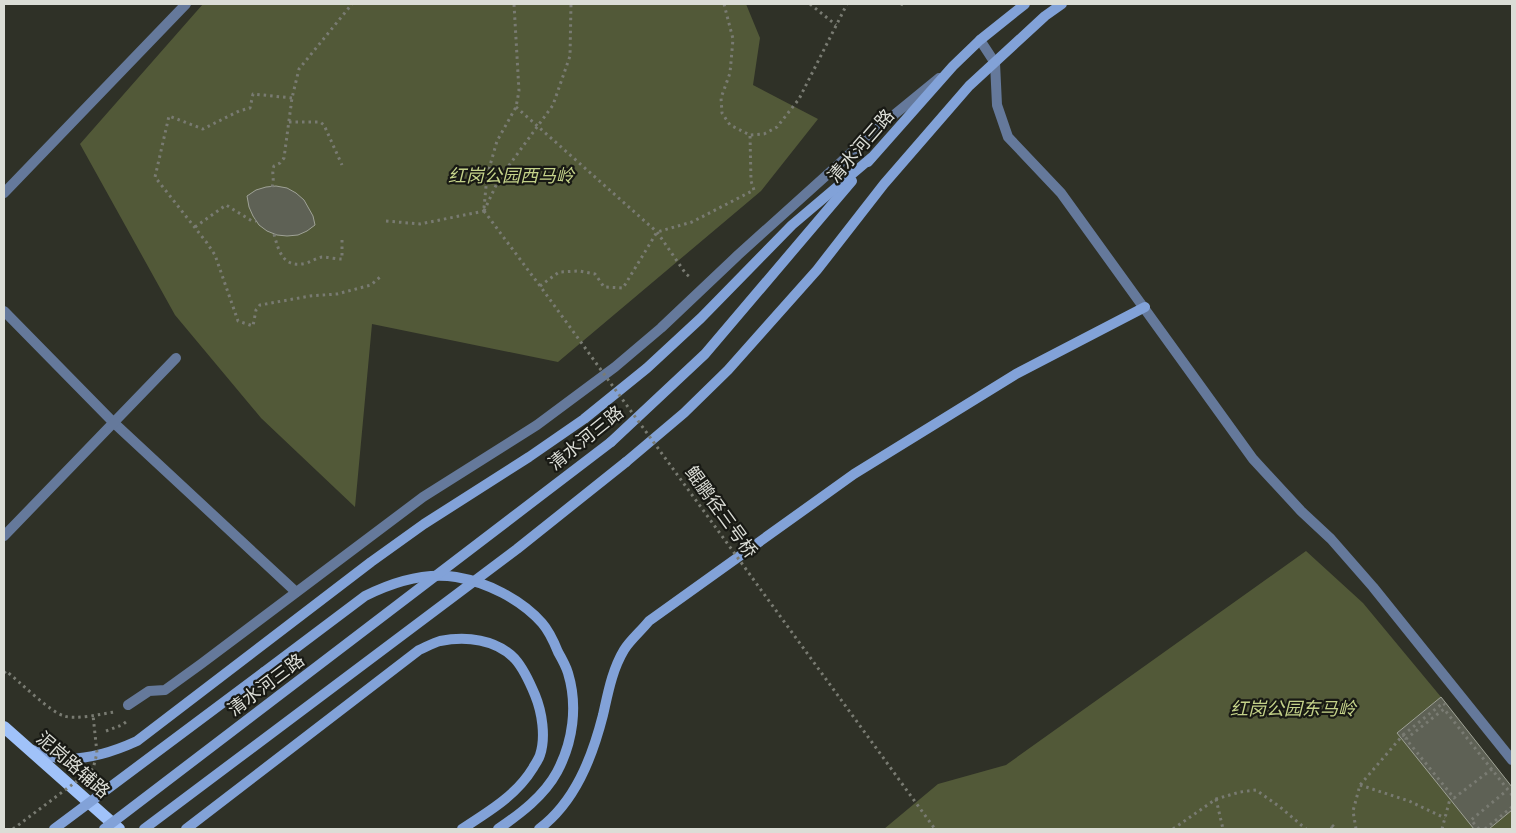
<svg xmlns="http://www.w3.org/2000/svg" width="1516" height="833" font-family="'Crimson Pro','Noto Sans SC',serif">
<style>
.green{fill:#525938}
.building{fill:#5e6155;stroke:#9fa296}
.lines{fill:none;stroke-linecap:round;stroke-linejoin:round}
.path{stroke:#797b72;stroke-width:3;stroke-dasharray:2.5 4;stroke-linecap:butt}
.street{stroke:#65799b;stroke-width:10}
.secondary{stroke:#82a2d8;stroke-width:10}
.primary{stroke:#a0c2f9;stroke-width:12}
.path-bridge{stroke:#797b72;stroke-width:3;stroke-dasharray:2.5 4;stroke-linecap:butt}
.secondary-bridge{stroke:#82a2d8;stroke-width:10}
.labels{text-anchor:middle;stroke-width:4.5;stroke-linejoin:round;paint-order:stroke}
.street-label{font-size:18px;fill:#dbddd6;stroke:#181914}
.park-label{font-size:18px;font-style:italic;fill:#c4d289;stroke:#181914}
</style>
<rect width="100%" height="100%" fill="#2f3127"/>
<g class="green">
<polygon points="203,4 746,4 760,38 753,85 818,119 761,191 558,362 372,324 355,507 261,418 175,315 80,144"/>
<polygon points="1306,551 1363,603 1441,697 1512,787 1512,829 884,829 938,784 1006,765"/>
</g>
<g class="building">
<polygon points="276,186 287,188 296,193 304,200 313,216 315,225 307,231 298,235 287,236 277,235 267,231 259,225 253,216 249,207 247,196 256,190 266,187"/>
<polygon points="1441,697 1512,787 1512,810 1489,829 1474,829 1397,733"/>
</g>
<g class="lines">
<g class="path">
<polyline points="724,4 733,39 730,73 721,98 722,113 730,125 750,135 764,134 777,127 799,99 847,4"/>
<polyline points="810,4 836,25"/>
<polyline points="901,4 903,5"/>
<polyline points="292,98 253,94 250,108 239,111 203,129 169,116 155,177 207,243 215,255 238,321 253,326 256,310 260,305 310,296 337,294 371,285 380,277"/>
<polyline points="516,107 657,232 686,274 690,277"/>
<polyline points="289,122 320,122 324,125 342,165"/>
<path d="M272,187C275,179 271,173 274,166L280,163L284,158L292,98L299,69L352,4"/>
<polyline points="484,208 487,176 497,141 516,107 519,91 514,4"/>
<polyline points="484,211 499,179 553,105 570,56 571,4"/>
<polyline points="386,221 420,224 484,211"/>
<polyline points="195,227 226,205 252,221 256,221"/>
<path d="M274,234C279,253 284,269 307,263C312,261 317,258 322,257C327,257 336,259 342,259V240"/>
<polyline points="540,286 559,272 579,271 595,274 604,287 623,288 657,232 692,222 754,190 751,181 750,135"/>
<path d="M4,673L6,671C19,681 50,712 64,716C76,720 101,714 114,712"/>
<polyline points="106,731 122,725 126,722"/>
<polyline points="1403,735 1443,703 1445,705"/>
<polyline points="1492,769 1454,798 1406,739 1444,709 1512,795"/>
<polyline points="1360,785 1409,801 1445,818"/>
<polyline points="1216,799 1223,829"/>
<polyline points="1173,829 1216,799 1240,792 1256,790 1280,807 1306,829"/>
<polyline points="1332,829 1331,824 1336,829"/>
<polyline points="1356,829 1353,811 1360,785 1403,735 1406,739"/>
<polyline points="1442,829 1450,799"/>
<polyline points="1479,829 1471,820 1505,792"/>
<polyline points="1485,829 1512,807"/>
</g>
<g class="street">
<polyline points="980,40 995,63 997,105 1008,137 1061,193 1253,459 1301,511 1331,539 1373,587 1512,760"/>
<polyline points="4,193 186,4"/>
<polyline points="4,311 113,422 296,592"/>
<polyline points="4,536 176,358"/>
<polyline points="128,705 149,691 165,690 201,664 423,497 537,425 615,367 661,328 738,255 839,164 873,132 939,78"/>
</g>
<g class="secondary">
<polyline points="868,162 953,66 980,40 1025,4"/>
<polyline points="611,442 705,354 852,181"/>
<polyline points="626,462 684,413 728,370 817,270 884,184 969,86 1045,16 1062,4"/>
<path d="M264,672L365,596C393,582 424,572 456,577C486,582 521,599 542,623C549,631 554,642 558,652C562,659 566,666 568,673C578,706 573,742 557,772C544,796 520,814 498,829"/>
<path d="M32,750C40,753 49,756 58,758C84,761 113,752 137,741L371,562L424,524L529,457L584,419L647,368L701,318L792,225L871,158"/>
<path d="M186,829L419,650C426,647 433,643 440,641C466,636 496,639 515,659C524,669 530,683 535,695C542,712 546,737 540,755C539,759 535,764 533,768C516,796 488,812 462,829"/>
<path d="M539,829C575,802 592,758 603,715C608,693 612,670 624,650C630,640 641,631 649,621L854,474L1016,374L1145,307"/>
</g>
<polyline class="primary" points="4,727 119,829"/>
<g class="path-bridge">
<polyline points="484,211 540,286 935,829"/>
<polyline points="13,829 93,769 97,753 93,715"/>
</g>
<g class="secondary-bridge">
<polyline points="54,829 264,672"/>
<polyline points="104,829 611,442"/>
<polyline points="144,829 517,549 626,462"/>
</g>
</g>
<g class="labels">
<g class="street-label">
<text transform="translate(861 146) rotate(-49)" y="6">清水河三路</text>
<text transform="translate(586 438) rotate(-39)" y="6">清水河三路</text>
<text transform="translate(721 512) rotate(54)" y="6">鲲鹏径三号桥</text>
<text transform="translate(266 685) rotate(-37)" y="6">清水河三路</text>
<text transform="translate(73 765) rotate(41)" y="6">泥岗路辅路</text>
</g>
<g class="park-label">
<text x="511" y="182">红岗公园西马岭</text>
<text x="1293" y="715">红岗公园东马岭</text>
</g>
</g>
<rect width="1516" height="833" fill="none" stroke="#dbddd6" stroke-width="10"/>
</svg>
